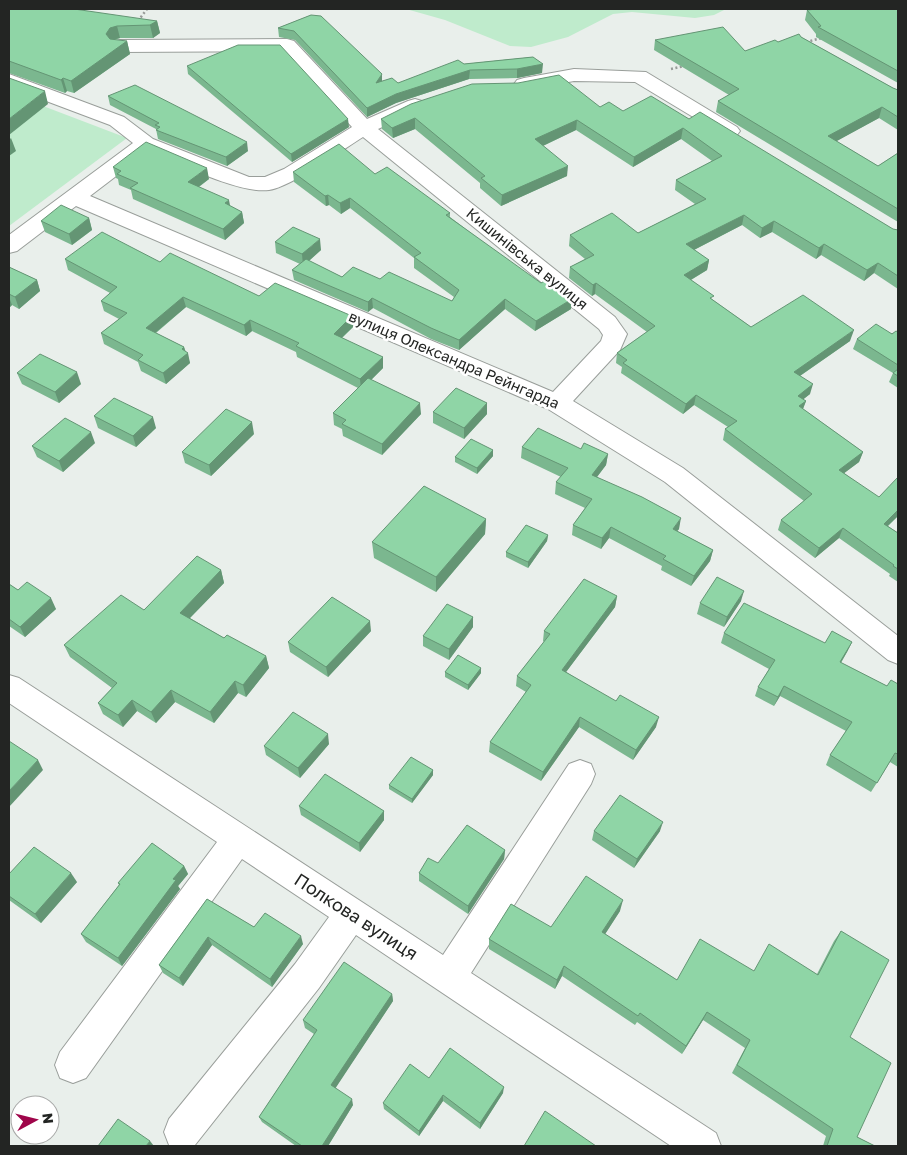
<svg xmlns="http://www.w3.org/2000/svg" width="907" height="1155" font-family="'Golos Text',sans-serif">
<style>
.green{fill:#bfebcc}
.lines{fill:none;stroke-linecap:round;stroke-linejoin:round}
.minor-casing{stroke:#999e9a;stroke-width:2}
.path{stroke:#979b98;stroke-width:2.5;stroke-dasharray:2 2.5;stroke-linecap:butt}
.minor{fill:#fff;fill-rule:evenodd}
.wall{fill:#7bb78f}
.shaded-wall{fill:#649574}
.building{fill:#8fd5a6;stroke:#649574}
.labels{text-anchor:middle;stroke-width:5;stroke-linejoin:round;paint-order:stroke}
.street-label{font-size:15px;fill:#232523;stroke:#fff}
.near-street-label{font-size:18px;fill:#232523;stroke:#fff}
</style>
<rect width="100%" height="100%" fill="#e9efeb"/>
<g class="green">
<polygon points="406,9 726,9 714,15 695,18 632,12 613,14 568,37 531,47 510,46 445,20"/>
<polygon points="9,93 127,138 9,226"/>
</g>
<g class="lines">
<defs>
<g id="minor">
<path d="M287,39L294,41L367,119L408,101L415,99L422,101L425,105L422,109L378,129L615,317L627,334L620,350L573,401L683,468L898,636V664L888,660L665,482L548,409L76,206L17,251L9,253V235L133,143L110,125L9,87V74L124,117L153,139L249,177H265L284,169L352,127L282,51L120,52L113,50L111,46L113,42L120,40ZM363,137L599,329L603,335L601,341L553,392L90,196L149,151C178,163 239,194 269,190C291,187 342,150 363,137Z"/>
<polygon points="574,69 646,72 737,127 740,131 737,135 730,137 723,135 635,82 574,81 524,90 517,88 514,84 517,80 524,78"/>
<polygon points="9,675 19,678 443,955 569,764 580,760 591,764 595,774 591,784 471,973 716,1133 721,1146 671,1146 356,935 319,988 195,1145 169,1145 164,1132 169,1119 295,964 329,917 242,859 86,1078 73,1083 60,1078 55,1065 60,1052 217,842 9,703"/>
</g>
</defs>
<use href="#minor" class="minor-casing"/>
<g class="path">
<polyline points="138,21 147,9"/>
<polyline points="806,42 822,38"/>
<polyline points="671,69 684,66"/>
</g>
<use href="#minor" class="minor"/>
</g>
<g class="wall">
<polygon points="9,9 157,21 160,33 153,38 120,38 114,40 127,41 130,54 74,93 67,91 65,93 9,73"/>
<polygon points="898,9 898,83 816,37 816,34 805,20 807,10"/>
<polygon points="311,15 382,81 398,83 464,64 533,57 542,73 517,78 469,79 396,103 367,117 295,40 279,37 278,28"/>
<polygon points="801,37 893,88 898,90 898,130 879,118 836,141 878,166 898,153 898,222 716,112 718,101 729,95 654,50 655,40 745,51 778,42"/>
<polygon points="187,66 349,127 292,162 188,74"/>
<polygon points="108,96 248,151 227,166 158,139 156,129 110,105"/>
<polygon points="600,107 623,111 689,119 893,229 898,230 898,289 874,273 864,281 821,255 816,259 772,232 760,238 742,225 694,250 709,260 707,270 691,280 713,300 751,327 850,341 800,376 810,394 803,399 806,401 803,409 863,452 859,462 844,473 898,516 888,526 898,533 898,582 889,576 890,574 839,538 815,558 778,530 781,520 804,501 723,440 725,429 728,427 694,405 683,414 621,373 622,367 616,363 617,353 647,332 595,294 592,296 569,278 570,267 585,259 569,246 570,235 638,233 695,204 675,190 676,180 712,161 681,139 633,167 576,130 543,146 567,176 501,206 480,188 480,183 415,129 393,138 382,129 381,119"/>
<polygon points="113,167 209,179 199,187 230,206 242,212 244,223 225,240 133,199 131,190 119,185 118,179 116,178"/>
<polygon points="293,172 375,174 450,213 450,217 571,309 535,331 505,309 459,350 431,339 373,308 368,312 294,280 292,270 300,264 276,253 275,242 321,250 309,261 342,277 380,279 452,301 454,297 414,268 414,258 350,208 341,214 329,205 326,206 294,182"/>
<polygon points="89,218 92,230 72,245 45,232 41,221"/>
<polygon points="65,259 160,262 259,296 352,316 353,327 342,338 383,368 371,380 421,414 382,455 343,436 342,429 334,425 333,413 358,388 297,357 296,352 252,331 246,336 186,307 156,333 184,347 190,363 166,384 141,371 138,362 104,344 101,333 119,319 104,311 101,301 110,293 68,270"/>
<polygon points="9,267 37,280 40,291 19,309 12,305 9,308"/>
<polygon points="898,332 898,388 889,382 893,373 853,349 857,339"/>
<polygon points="17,373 81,384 59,403 22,384"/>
<polygon points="433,412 487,414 464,439 433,423"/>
<polygon points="94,416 156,428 136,447 98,428"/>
<polygon points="254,434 211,476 185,463 182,452"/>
<polygon points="95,443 63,472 37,457 32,446"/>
<polygon points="522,447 581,449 608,454 606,465 597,477 679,529 677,531 713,550 710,561 691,586 661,570 662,566 609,538 601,549 572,535 573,525 585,508 555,494 556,482 561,477 521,458"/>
<polygon points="493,450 493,456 477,474 455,462 455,457"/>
<polygon points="486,519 485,534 436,592 374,558 372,542"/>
<polygon points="548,535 547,541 528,568 506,557 506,552"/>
<polygon points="221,570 224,583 190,618 224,638 266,656 269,668 246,697 238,693 214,723 175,702 156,723 137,711 123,727 103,714 98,703 112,688 70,657 64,645 144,610"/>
<polygon points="9,584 18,590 56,609 25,637 9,626"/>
<polygon points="617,596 615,607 566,672 656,727 633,760 579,727 541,781 489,752 490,742 526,692 516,686 517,676 544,642 543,641 544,631"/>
<polygon points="741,601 724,627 697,614 700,603"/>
<polygon points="473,617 473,627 449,660 423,646 423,636"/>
<polygon points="371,631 328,677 290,652 288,642"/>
<polygon points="724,633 825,643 852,642 847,652 841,663 887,686 898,684 898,767 890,762 871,792 826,765 830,755 846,731 780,696 774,706 755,696 758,687 769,669 721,643"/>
<polygon points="481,668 481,673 468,690 445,677 445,672"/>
<polygon points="329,744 300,778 266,755 264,746"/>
<polygon points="433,770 433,775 412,803 389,789 389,785"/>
<polygon points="299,806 384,811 384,820 360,852 301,815"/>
<polygon points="594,831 660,831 634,868 592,840"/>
<polygon points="505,850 504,859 468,914 419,881 419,873 438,863"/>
<polygon points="184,866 188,874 178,886 180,889 122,966 86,942 81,934 119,885 118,883"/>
<polygon points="9,874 77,882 41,923 9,900"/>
<polygon points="207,899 254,927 303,944 272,987 212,945 183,986 163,973 159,965"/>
<polygon points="620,911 605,934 677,980 754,971 817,974 834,941 841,931 857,1137 875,1146 823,1146 826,1136 732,1073 745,1048 703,1020 682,1054 637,1022 635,1025 562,976 555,989 489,949 489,939 551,927"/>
<polygon points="392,994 393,1001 335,1088 353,1105 328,1146 296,1146 262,1122 259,1117 314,1034 305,1028 303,1020"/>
<polygon points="429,1078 503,1093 480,1129 443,1101 419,1136 384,1109 383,1103"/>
</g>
<g class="shaded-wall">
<polygon points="157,21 160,33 153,38 150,25"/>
<polygon points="117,26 120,38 112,40 109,47 106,34 110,28"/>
<polygon points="127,41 130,54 74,93 71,81"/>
<polygon points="543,64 542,73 517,78 517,69"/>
<polygon points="470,70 469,79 396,103 367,117 367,108 396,94"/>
<polygon points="382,74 382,83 376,83"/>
<polygon points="63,78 67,91 65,93 61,80"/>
<polygon points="45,91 48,104 9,135 9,119"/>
<polygon points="882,107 879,118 826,147 828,136"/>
<polygon points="415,118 415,129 393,138 392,128"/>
<polygon points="348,119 349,127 292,162 291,154"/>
<polygon points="577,120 576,130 534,150 535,139"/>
<polygon points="683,128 681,139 633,167 634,157"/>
<polygon points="11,138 16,151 9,156 9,140"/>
<polygon points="247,142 248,151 227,166 226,157"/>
<polygon points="568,166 567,176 501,206 502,195"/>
<polygon points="207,168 209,179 190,193 188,182"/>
<polygon points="328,195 329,205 326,206 325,196"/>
<polygon points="350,198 350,208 341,214 340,203"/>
<polygon points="229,200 231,211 225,203"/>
<polygon points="242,212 244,223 225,240 223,229"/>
<polygon points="744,215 742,225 684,255 686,244"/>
<polygon points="89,218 92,230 72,245 69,234"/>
<polygon points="774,221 772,232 760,238 762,228"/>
<polygon points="320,239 321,250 303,266 302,254"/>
<polygon points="824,244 821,255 816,259 819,248"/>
<polygon points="709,260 707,270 682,285 684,275"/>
<polygon points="878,263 874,273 864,281 867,270"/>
<polygon points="37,280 40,291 19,309 15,297"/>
<polygon points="596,283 595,294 592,296 593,285"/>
<polygon points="9,297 12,305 9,308"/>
<polygon points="183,297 186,307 149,338 146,328"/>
<polygon points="372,298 373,308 368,312 368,302"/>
<polygon points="505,299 505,309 459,350 459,340"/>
<polygon points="572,299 571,309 535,331 536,321"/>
<polygon points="352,316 353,327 335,344 334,334"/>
<polygon points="250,320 252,331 246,336 244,325"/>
<polygon points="854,330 850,341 791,382 794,372"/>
<polygon points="184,347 186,354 188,353 190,363 166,384 163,373 182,349"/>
<polygon points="383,357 383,368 361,390 360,379"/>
<polygon points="77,372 81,384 59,403 55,392"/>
<polygon points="813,384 810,394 795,406 798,396"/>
<polygon points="696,395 694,405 683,414 686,404"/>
<polygon points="806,401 802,411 799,406"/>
<polygon points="420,403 421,414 382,455 382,444"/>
<polygon points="487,403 487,414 464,439 464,428"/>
<polygon points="153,417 156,428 136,447 133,436"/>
<polygon points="252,422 254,434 211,476 209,465"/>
<polygon points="91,432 95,443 63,472 59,461"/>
<polygon points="493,450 493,456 477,474 477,468"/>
<polygon points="863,452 859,462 835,480 839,470"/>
<polygon points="608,454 606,465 590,486 592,475"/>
<polygon points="898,510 898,516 879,534 884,524"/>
<polygon points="681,518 679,529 670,539 673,529"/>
<polygon points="486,519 485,534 436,592 436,577"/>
<polygon points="611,527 609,538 601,549 602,538"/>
<polygon points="843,528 839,538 815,558 819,548"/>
<polygon points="548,535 547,541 528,568 528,562"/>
<polygon points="713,550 710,561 691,586 694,576"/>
<polygon points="221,570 224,583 183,625 180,613"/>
<polygon points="744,591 741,601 724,627 727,617"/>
<polygon points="617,596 615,607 560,680 562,670"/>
<polygon points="51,598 56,609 25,637 20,627"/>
<polygon points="473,617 473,627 449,660 449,649"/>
<polygon points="370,621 371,631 328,677 326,667"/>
<polygon points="852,642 847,652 835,672 840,662"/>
<polygon points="266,656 269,668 246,697 243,685"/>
<polygon points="481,668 481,673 468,690 468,685"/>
<polygon points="235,681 238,693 214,723 210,712"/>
<polygon points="784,686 780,696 774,706 778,697"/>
<polygon points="171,690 175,702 156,723 151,712"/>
<polygon points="132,700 137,711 123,727 118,715"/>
<polygon points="580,717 579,727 541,781 543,772"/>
<polygon points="659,717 656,727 633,760 636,750"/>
<polygon points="328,734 329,744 300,778 298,768"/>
<polygon points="38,760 43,770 9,807 9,791"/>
<polygon points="433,770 433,775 412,803 412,799"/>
<polygon points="384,811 384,820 360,852 359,843"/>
<polygon points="663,822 660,831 634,868 637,859"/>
<polygon points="505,850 504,859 468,914 468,906"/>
<polygon points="184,866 188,874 178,886 180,889 122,966 118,958 173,879"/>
<polygon points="71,873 77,882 41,923 35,914"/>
<polygon points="623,900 620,911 600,942 602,932"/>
<polygon points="301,936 303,944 272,987 270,979"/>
<polygon points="208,937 212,945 183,986 179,978"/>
<polygon points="564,966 562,976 555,989 557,980"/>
<polygon points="392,994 393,1001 333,1092 331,1085"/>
<polygon points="707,1012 703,1020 682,1054 686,1046"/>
<polygon points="504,1087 503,1093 480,1129 480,1123"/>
<polygon points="443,1095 443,1101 419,1136 419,1131"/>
<polygon points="352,1099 353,1105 328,1146 322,1146"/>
<polygon points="150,1141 154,1146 146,1146"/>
</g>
<g class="building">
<polygon points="9,9 74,9 157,21 150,25 117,26 110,28 106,34 110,39 127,41 71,81 63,78 61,80 9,61"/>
<polygon points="817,9 898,9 898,71 818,27 821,26 807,10"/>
<polygon points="311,15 321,16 382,74 376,83 392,78 398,83 458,60 464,64 533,57 543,64 517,69 470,70 396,94 367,108 294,31 278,28"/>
<polygon points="723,27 745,51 775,40 778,42 799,34 801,37 893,88 898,90 898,117 882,107 828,136 878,166 898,153 898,209 718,101 739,89 655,40"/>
<polygon points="238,45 280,45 348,119 291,154 187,66"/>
<polygon points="559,75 600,107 609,102 623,111 651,96 689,119 700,112 893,229 898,230 898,276 878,263 867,270 824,244 819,248 774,221 762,228 744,215 686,244 709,260 684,275 714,296 710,298 751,327 803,295 854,330 794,372 813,384 798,396 806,401 799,406 863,452 839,470 879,497 898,477 898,510 884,524 898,533 898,569 893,566 894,565 843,528 819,548 781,520 812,494 725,429 737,421 696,395 686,404 623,363 627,360 617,353 655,326 596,283 593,285 570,267 594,255 570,235 612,213 638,233 706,199 676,180 722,156 683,128 634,157 577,120 535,139 568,166 502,195 481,178 485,176 415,118 392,128 381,119 411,104 472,84 518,83"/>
<polygon points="9,78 45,91 9,119"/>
<polygon points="135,85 247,142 226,157 156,130 160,127 155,125 159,123 108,96"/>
<polygon points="146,142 207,168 188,182 229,200 225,203 242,212 223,229 130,188 138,183 117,174 121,171 113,167"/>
<polygon points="339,144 375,174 387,167 450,213 446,215 541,283 548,279 572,299 536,321 505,299 459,340 431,328 372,298 368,302 292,270 306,259 342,277 353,267 380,279 389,272 452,301 459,290 414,257 421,253 350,198 340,203 328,195 325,196 293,172"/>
<polygon points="61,205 89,218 69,234 41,221"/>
<polygon points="293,227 320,239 302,254 275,242"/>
<polygon points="102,232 160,262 170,253 259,296 275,283 352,316 334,334 383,357 360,379 296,346 299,343 250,320 244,325 183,297 146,328 184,347 182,349 188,353 163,373 138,360 143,355 101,333 127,313 101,301 117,287 65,259"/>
<polygon points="9,267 37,280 15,297 9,294"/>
<polygon points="876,324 892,334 896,331 898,332 898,365 857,339"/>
<polygon points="40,354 77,372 55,392 17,373"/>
<polygon points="898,369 898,376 893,373"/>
<polygon points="368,378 420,403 382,444 342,424 346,420 333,413"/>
<polygon points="456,388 487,403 464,428 433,412"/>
<polygon points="114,398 153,417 133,436 94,416"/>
<polygon points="226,409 252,422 209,465 182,452"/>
<polygon points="65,418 91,432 59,461 32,446"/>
<polygon points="538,428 581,449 584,443 608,454 592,475 642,497 681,518 673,529 713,550 694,576 663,559 666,556 611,527 602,538 573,525 592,499 556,482 568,468 522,447"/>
<polygon points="471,439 493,450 477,468 455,457"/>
<polygon points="424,486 486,519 436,577 372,542"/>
<polygon points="526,525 548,535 528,562 506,552"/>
<polygon points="197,556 221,570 180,613 224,638 227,635 266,656 243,685 235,681 210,712 171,690 151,712 132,700 118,715 98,703 117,683 64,645 121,595 144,610"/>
<polygon points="717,577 744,591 727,617 700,603"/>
<polygon points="584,579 617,596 562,670 616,701 620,695 659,717 636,750 580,717 543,772 490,742 531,685 517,676 550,634 544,631"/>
<polygon points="27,582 51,598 20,627 9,619 9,584 18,590"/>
<polygon points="332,597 370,621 326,667 288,642"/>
<polygon points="744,603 825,643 832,631 852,642 840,662 887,686 891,680 898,684 898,754 895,753 877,783 830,755 852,722 784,686 778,697 758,687 775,660 724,633"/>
<polygon points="447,604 473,617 449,649 423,636"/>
<polygon points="458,655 481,668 468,685 445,672"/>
<polygon points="293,712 328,734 298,768 264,746"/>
<polygon points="9,741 38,760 9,791"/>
<polygon points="411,757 433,770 412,799 389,785"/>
<polygon points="325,774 384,811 359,843 299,806"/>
<polygon points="620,795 663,822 637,859 594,831"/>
<polygon points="467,825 505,850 468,906 419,873 428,858 438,863"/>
<polygon points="152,843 184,866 173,879 176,880 118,958 81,934 120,884 118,883"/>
<polygon points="34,847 71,873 35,914 9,896 9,874"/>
<polygon points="586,876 623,900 602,932 677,980 700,939 754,971 769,944 818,975 841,931 889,960 850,1037 891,1063 857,1137 875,1146 827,1146 833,1129 737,1065 750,1040 707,1012 686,1046 640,1013 638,1016 564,966 557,980 489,939 511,904 551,927"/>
<polygon points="207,899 254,927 265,913 301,936 270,979 208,937 179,978 159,965"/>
<polygon points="344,962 392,994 331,1085 352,1099 322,1146 302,1146 259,1117 317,1030 303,1020"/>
<polygon points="450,1048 504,1087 480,1123 443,1095 419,1131 383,1103 410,1064 429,1078"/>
<polygon points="545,1111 596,1146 524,1146"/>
<polygon points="118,1119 150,1141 146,1146 98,1146"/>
</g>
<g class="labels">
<g class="street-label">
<text transform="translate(527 259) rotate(39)" y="5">Кишинівська вулиця</text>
<text transform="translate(454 360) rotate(23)" y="5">вулиця Олександра Рейнгарда</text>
</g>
<g class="near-street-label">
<text transform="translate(356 917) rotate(33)" y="6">Полкова вулиця</text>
</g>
</g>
<rect width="907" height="1155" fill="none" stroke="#232523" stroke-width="20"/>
<g transform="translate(35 1120) rotate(83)"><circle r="24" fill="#ffffff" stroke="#a7a8a7"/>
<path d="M0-4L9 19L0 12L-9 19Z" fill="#9f054a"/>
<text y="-8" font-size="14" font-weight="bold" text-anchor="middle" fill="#232523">N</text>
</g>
</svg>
